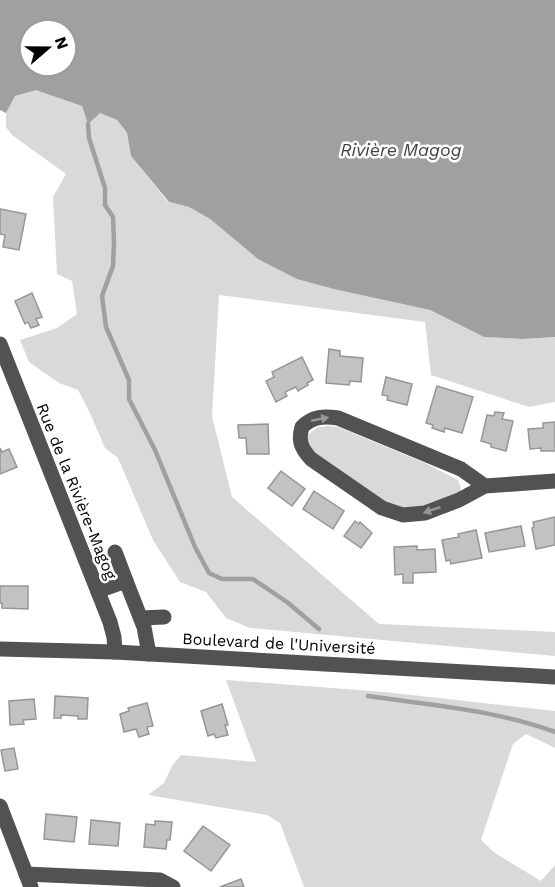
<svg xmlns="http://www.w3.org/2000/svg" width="555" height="887" font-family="'Work Sans',sans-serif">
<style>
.green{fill:#d9d9d9}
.water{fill:#a0a0a0;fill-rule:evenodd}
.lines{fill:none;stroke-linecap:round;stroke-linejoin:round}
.stream{stroke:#a0a0a0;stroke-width:4.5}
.building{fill:#c2c2c2;stroke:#969696;stroke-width:1.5}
.minor{stroke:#525252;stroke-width:15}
.oneway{fill:#979797}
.labels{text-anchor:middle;stroke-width:5;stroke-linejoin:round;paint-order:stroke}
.street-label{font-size:16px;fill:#000;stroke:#fff}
.water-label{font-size:18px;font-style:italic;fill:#414141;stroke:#fff}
</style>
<rect width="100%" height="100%" fill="#fff"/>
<g class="green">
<polygon points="36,89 82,106 88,123 100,113 117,120 127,134 131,156 168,202 189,207 210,219 258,259 338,290 430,310 484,337 522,339 555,337 555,402 529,407 431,375 425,322 219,295 212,416 232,497 379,624 555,632 555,656 250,628 226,618 206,592 180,582 153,540 118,458 105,448 90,413 78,390 59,383 29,362 20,340 57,328 77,314 72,281 57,274 53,197 66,174 12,135 6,127 6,113 15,96"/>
<polygon points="328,426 338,427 427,464 458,480 461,488 459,495 431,506 398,510 315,455 308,443 308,435 318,427"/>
<polygon points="226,680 385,692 555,711 555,748 526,734 513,744 481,840 495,853 541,881 555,865 555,887 304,887 280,823 267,815 148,795 164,783 172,766 181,755 256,762"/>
</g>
<path class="water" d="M0,0H555V337L522,339L484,337L430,310L338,290L297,279L258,259L210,219L189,207L169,202L131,156L127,133L117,120L100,113L88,124L82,106L36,90L15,96L6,113L0,110ZM30,30H66V66H30Z"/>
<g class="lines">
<g class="stream">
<polyline points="88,124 89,138 105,188 105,205 113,217 114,242 113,266 102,296 106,327 129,380 129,399 155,450 195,547 209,573 222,579 253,579 287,602 319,629"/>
<path d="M368,696C432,705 495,710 555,732"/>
</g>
</g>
<g class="building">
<polygon points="0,209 26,214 19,250 3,247 5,235 0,234"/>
<polygon points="32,293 42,317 36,319 39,325 31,328 28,322 25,324 15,301"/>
<polygon points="329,349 340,351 340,356 363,358 361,382 350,381 349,385 326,383"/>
<polygon points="302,357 313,380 307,383 308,385 298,391 296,387 285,392 287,396 276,402 266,381 274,377 272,372"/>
<polygon points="386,377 412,384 407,405 387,400 388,396 382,395"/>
<polygon points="437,386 473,397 462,433 445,428 444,432 432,428 433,425 426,423"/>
<polygon points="495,412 504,413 502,419 513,421 506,451 491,447 491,444 481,441 487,415 494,416"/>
<polygon points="555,422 555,451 541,451 541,448 530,449 528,429 543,428 543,423"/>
<polygon points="268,424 269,454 247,454 246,438 239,438 238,425"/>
<polygon points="0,448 2,452 9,449 17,467 0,474"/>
<polygon points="281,471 305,489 292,506 268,488"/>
<polygon points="314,491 344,511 333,529 303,509"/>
<polygon points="555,517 555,545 536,549 532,528 534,527 533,522"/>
<polygon points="355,521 359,524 360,522 372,533 361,548 344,536"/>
<polygon points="521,526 525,546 489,552 485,533"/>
<polygon points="476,530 482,558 451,564 450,560 446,561 442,540 459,537 458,534"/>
<polygon points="417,546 417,550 435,549 436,572 413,573 413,583 403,583 403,574 395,575 394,547"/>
<polygon points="0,586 28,586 28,609 2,608 2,603 0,603"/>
<polygon points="55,696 88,698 87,719 78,719 78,716 61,715 61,718 54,718"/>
<polygon points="34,699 36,719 23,720 24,724 10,725 9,701"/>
<polygon points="147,703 153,726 147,727 149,734 139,737 136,729 124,732 120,714 129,711 128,708"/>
<polygon points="222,704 228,725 225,725 228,735 216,738 214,734 208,736 201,711"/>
<polygon points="14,748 18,769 5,771 1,750"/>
<polygon points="46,814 77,817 74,842 44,839"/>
<polygon points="91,820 120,823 118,846 89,844"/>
<polygon points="155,821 172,822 170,840 167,840 166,849 144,847 146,824 155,825"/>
<polygon points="203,826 230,845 211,871 184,851"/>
<polygon points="241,879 244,887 220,887"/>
</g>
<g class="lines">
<g class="minor">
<polyline points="0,344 110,622 114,637 115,652"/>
<path d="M485,486L461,469L338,418C324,416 313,416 302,427C298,441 301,448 311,459L382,508L403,515L425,513L459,500L485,486L555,481"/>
<polyline points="115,552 126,581"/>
<polyline points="98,591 126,581 144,627 149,654"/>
<polyline points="141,618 164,617"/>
<polyline points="0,649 115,652 555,677"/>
<polyline points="0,806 31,887"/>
<polyline points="26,874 160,880 173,887"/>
</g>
</g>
<defs><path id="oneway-solid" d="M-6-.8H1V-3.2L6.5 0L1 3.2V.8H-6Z" transform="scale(1.5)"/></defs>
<g class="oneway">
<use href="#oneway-solid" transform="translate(320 419) rotate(-11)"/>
<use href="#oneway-solid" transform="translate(432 510) rotate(161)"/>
</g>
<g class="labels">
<g class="street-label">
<text transform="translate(77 491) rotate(68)" y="6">Rue de la Rivière-Magog</text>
<text transform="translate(279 643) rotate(3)" y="6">Boulevard de l'Université</text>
</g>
<g class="water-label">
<text x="401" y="156">Rivière Magog</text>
</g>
</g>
<g transform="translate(48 48) rotate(70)"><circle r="28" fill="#ffffff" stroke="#999999" stroke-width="1.5"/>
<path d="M0-4.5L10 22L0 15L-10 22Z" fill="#000000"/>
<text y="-9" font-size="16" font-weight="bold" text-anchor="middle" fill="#000000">N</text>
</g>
</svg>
